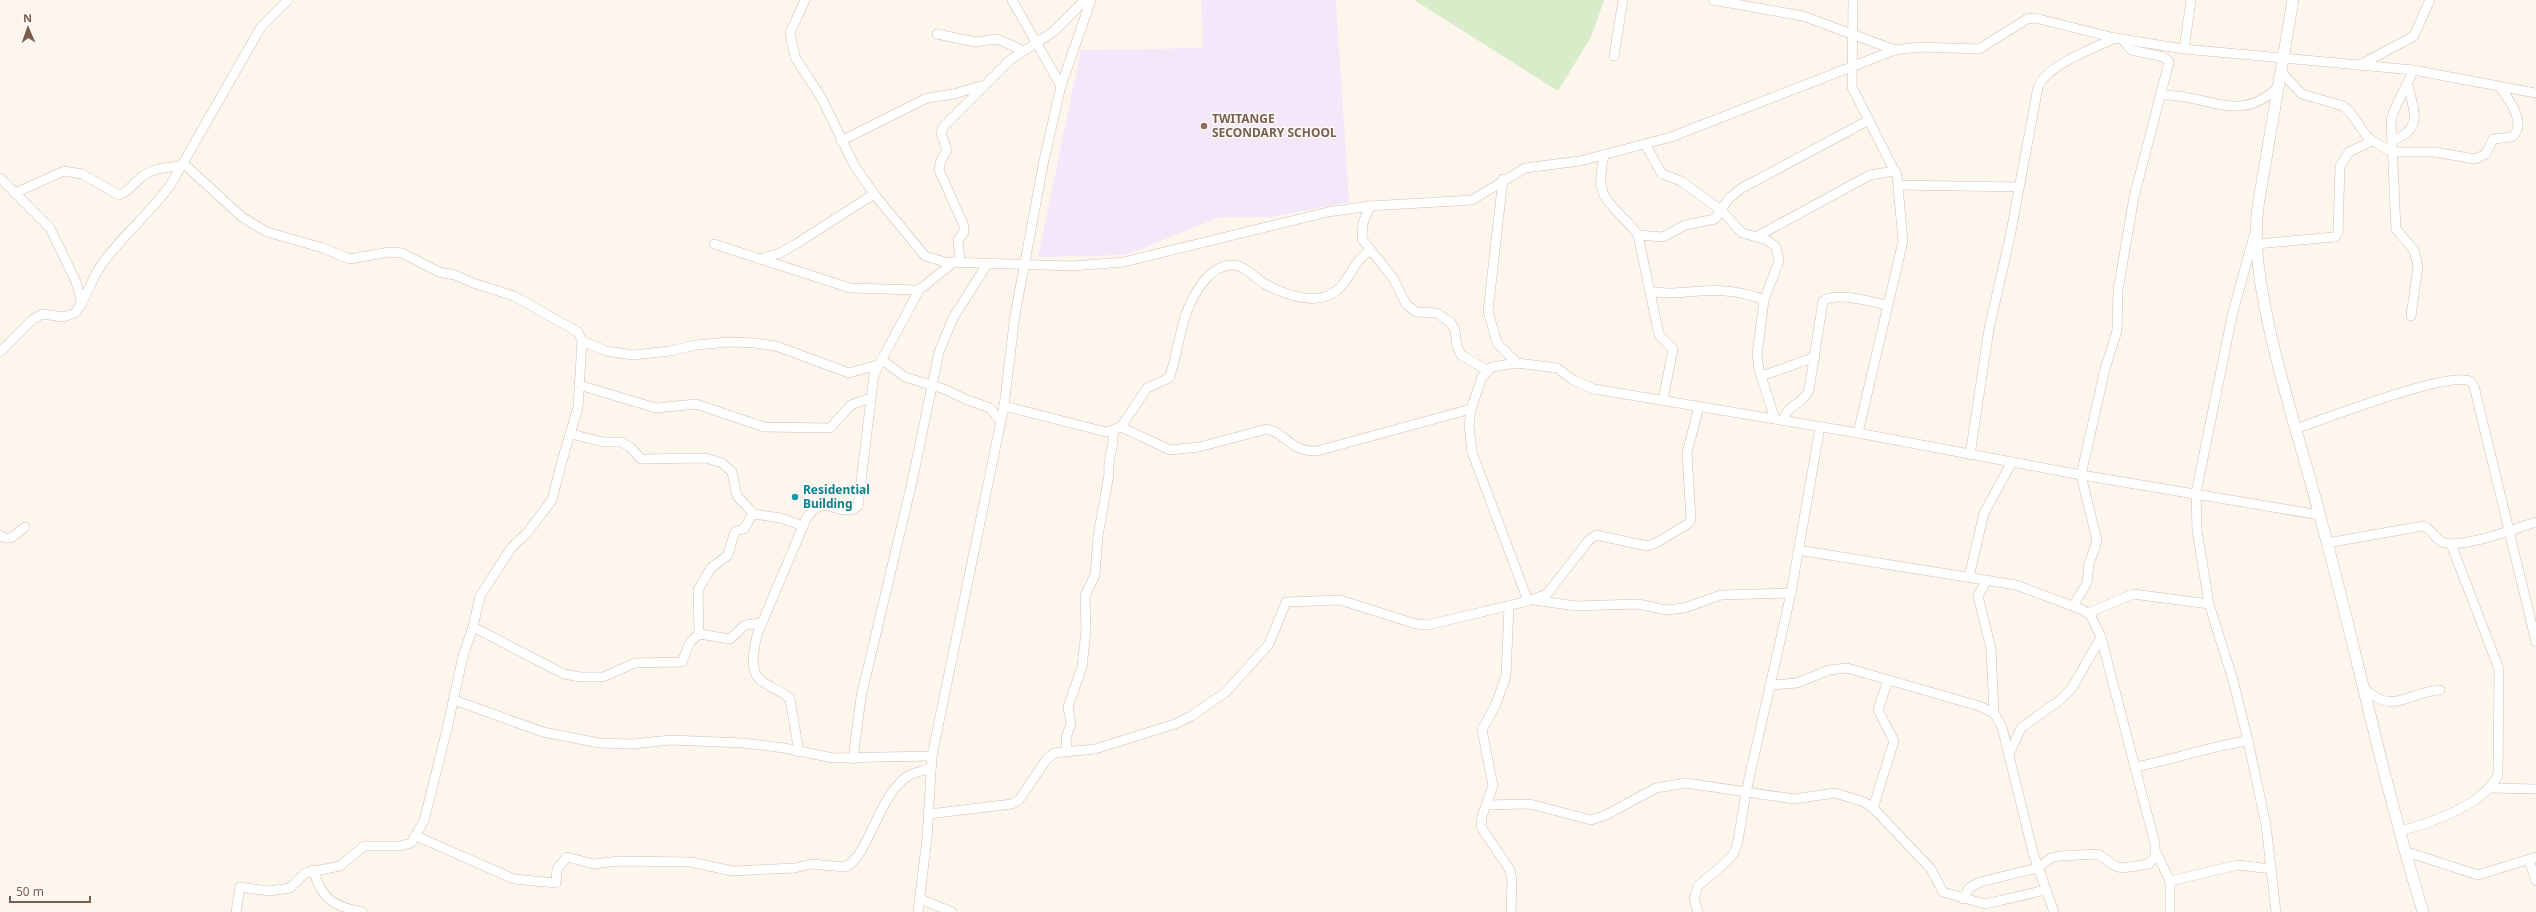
<svg xmlns="http://www.w3.org/2000/svg" width="2536" height="912" font-family="'Noto Sans',sans-serif">
<style>
.education{fill:#f3e8fa}
.green{fill:#d8ecc9}
.lines{fill:none;stroke-linecap:round;stroke-linejoin:round}
.minor-casing{stroke:#d1beb0;stroke-width:10}
.tertiary-casing{stroke:#d1beb0;stroke-width:12}
.minor{stroke:#fff;stroke-width:9}
.tertiary{stroke:#fff;stroke-width:11}
.education-dot{fill:#8d6e63;stroke:#fffaf3;stroke-width:1.5}
.culture-dot{fill:#0f9aa8;stroke:#fffaf3;stroke-width:1.5}
.labels{text-anchor:middle;stroke-width:3;stroke-linejoin:round;paint-order:stroke}
.education-label{font-size:12px;font-weight:bold;fill:#785e54;stroke:#fffaf3;text-anchor:start}
.culture-label{font-size:12px;font-weight:bold;fill:#0d838f;stroke:#fffaf3;text-anchor:start}
</style>
<rect width="100%" height="100%" fill="#fdf6ec"/>
<polygon class="education" points="1201,0 1336,0 1349,202 1271,217 1220,217 1126,255 1038,257 1081,50 1203,48"/>
<polygon class="green" points="1414,0 1604,0 1591,37 1558,91"/>
<g class="lines">
<defs>
<g id="minor">
<polyline points="805,0 790,33 795,57 822,99 854,165 874,194 925,256 945,262 1072,266 1124,262 1328,212 1370,206 1472,200 1525,168 1580,161 1671,137 1895,50 1920,47 1979,49 2027,19 2035,18 2115,38 2184,49 2413,70 2536,93"/>
<polyline points="1012,0 1061,86"/>
<polyline points="1713,0 1803,16 1895,50"/>
<polyline points="1853,0 1852,87 1897,176 1903,241 1858,433"/>
<polyline points="937,34 975,42 997,39 1022,50"/>
<polyline points="2184,49 2191,0"/>
<polyline points="1614,56 1623,0"/>
<polyline points="2360,65 2414,36 2430,0"/>
<path d="M2282,73L2302,94L2343,106L2350,112L2368,138L2392,152H2434L2475,159L2486,154L2493,139L2512,137C2528,124 2508,98 2500,87"/>
<path d="M2160,95C2207,93 2240,127 2280,85"/>
<polyline points="841,141 927,98 954,94 980,86"/>
<path d="M2392,141C2424,128 2414,113 2408,85"/>
<polyline points="1645,144 1662,174 1681,181 1721,210 1742,233 1767,240 1776,247 1779,261 1764,300 1757,355 1759,370 1775,419"/>
<path d="M1604,155C1602,166 1599,178 1602,189C1605,204 1629,221 1638,235L1658,330L1660,336L1673,349L1663,400"/>
<polyline points="183,163 242,217 267,232 323,248 349,259 390,252 402,253 439,272 455,275 473,283 514,296 578,332 582,341 578,407 562,461 552,500 527,533 512,547 480,596 473,627 463,656 447,729 424,821 411,843 400,846 364,846 340,866 305,873 290,888 269,891 240,887 236,912"/>
<polyline points="0,178 50,228 76,282 82,304"/>
<polyline points="1503,179 1488,311 1497,343 1517,363"/>
<polyline points="1899,185 2019,187"/>
<path d="M15,193L64,171L82,174L119,195C129,192 134,182 143,176C154,168 168,167 182,166"/>
<polyline points="1370,206 1363,223 1362,239 1393,278 1406,304 1416,312 1437,313 1450,322 1455,330 1457,347 1461,355 1487,370"/>
<polyline points="1638,235 1663,237 1685,225 1715,219 1729,198 1742,188 1869,120"/>
<polyline points="2254,235 2232,316 2196,493 2197,530 2209,604 2233,680 2248,741 2266,825 2276,912"/>
<polyline points="1756,237 1870,175 1895,171"/>
<polyline points="714,244 850,288 919,290"/>
<polyline points="2256,244 2335,237 2338,232 2340,166 2349,152 2372,141"/>
<polyline points="759,259 780,253 796,244 874,194"/>
<polyline points="960,262 958,240 964,232 964,226 939,170 941,160 947,150 941,133 943,127 1010,60 1053,32 1085,0"/>
<path d="M1650,291C1668,295 1682,292 1700,291C1720,289 1745,292 1764,300"/>
<path d="M2411,316L2418,266L2414,250L2396,229L2391,121C2395,102 2407,88 2413,70"/>
<polyline points="582,341 606,351 633,355 670,351 696,345 730,342 754,343 776,346 849,373 877,365"/>
<path d="M0,352L32,320L42,314L63,317L75,313C86,298 91,281 100,267C120,237 150,214 171,184L261,27L288,0"/>
<polyline points="881,359 905,377 944,389 965,399 990,408 1001,422"/>
<polyline points="1762,376 1815,357"/>
<polyline points="579,385 656,408 696,404 764,427 830,428 851,405 870,398"/>
<path d="M1004,406L1106,432L1121,427L1147,388L1169,378C1177,358 1179,332 1187,311C1194,293 1210,265 1232,265C1245,265 1255,278 1265,284C1282,293 1305,302 1324,297C1349,290 1351,261 1370,251"/>
<path d="M1783,420C1788,403 1802,406 1809,390L1823,301C1836,291 1871,302 1887,305"/>
<path d="M1121,427L1170,450L1199,447L1267,429C1289,435 1290,452 1317,451L1471,409"/>
<path d="M2295,429C2325,419 2447,371 2470,381L2474,386L2536,642"/>
<polyline points="571,434 603,442 621,442 630,447 641,459 706,458 722,463 732,472 737,496 754,514 781,518 803,526"/>
<path d="M1970,455L1989,329L2010,237L2038,87C2048,64 2093,49 2115,38"/>
<polyline points="0,535 4,538 11,538 25,527"/>
<path d="M2327,543L2423,526C2432,529 2434,538 2442,542C2460,550 2516,528 2536,522"/>
<polyline points="1798,550 2016,585 2083,610 2091,616 2101,637 2155,844 2155,856 2149,864 2122,868 2115,866 2098,854 2059,856 2051,858 2038,868 1980,882 1969,888 1963,899"/>
<polyline points="1969,577 1984,513 2012,462"/>
<polyline points="1987,580 1978,596 1991,649 1994,713"/>
<polyline points="1534,600 1576,606 1638,604 1666,610 1684,608 1721,595 1791,593"/>
<polyline points="1528,601 1472,452 1469,426 1471,409 1482,377 1492,367 1517,363 1557,368 1573,380 1594,389 1858,433 2081,475 2320,515"/>
<polyline points="1509,606 1506,676 1496,704 1482,730 1493,786 1482,816 1481,827 1510,870 1512,880 1511,912"/>
<polyline points="2073,606 2087,583 2089,564 2097,541 2081,475 2105,369 2117,331 2118,290 2134,197 2169,62 2164,57 2131,50 2123,40"/>
<polyline points="2088,613 2133,594 2209,604"/>
<polyline points="473,627 564,674 580,677 603,677 635,663 682,662 690,642 699,634 730,639 745,625 761,623"/>
<polyline points="699,634 698,590 711,568 728,555 734,534 736,531 744,529 753,513"/>
<polyline points="1770,685 1797,683 1829,670 1847,668 1979,706 1994,713 2002,727 2033,853 2054,912"/>
<path d="M2364,688C2393,716 2408,692 2440,690"/>
<polyline points="454,700 543,732 599,743 632,744 671,740 743,743 784,748 833,758 932,756"/>
<path d="M1067,750L1066,737L1071,724L1068,707L1082,667L1086,630L1085,596L1095,575L1098,536L1109,474C1107,459 1115,446 1113,431"/>
<path d="M799,752L790,699C782,691 772,688 763,682C748,673 754,649 757,635L806,519C826,489 839,521 858,506L874,374L919,290L954,262"/>
<polyline points="2009,755 2021,728 2060,700 2072,688 2101,637"/>
<polyline points="853,759 861,697 912,482 939,352 953,318 988,263"/>
<path d="M2135,767C2173,760 2210,746 2248,741"/>
<polyline points="2490,788 2536,789"/>
<polyline points="1486,805 1530,804 1591,820 1606,815 1656,788 1686,783 1794,799 1835,793 1864,802 1873,808 1931,869 1943,892 1985,904 2046,890"/>
<polyline points="1873,808 1894,741 1878,710 1888,680"/>
<polyline points="929,814 1012,804 1019,800 1046,760 1054,753 1095,749 1175,724 1191,716 1226,692 1269,644 1286,602 1340,600 1416,624 1428,625 1528,601 1547,594 1588,541 1596,535 1647,546 1656,543 1689,523 1691,519 1687,453 1699,406"/>
<path d="M2399,831C2429,824 2484,805 2498,775L2499,669L2451,544"/>
<path d="M416,836L514,879L556,883L557,869L567,857L593,864L619,861L691,862L732,871L795,868L811,864L845,867C869,857 878,795 908,776C914,772 924,771 931,768"/>
<polyline points="2404,851 2478,875 2536,857"/>
<polyline points="2156,852 2170,881 2170,912"/>
<polyline points="2529,860 2536,881"/>
<path d="M313,870C322,899 332,906 362,912"/>
<polyline points="2170,881 2238,865 2271,869"/>
<polyline points="920,899 952,912"/>
<polyline points="918,912 927,838 932,756 1004,406 1015,315 1044,160 1061,86 1091,0"/>
<polyline points="1698,912 1694,899 1698,886 1726,862 1734,853 1738,841 1746,792 1791,593 1820,427"/>
</g>
<path id="tertiary" d="M2293,0L2258,206C2253,246 2260,283 2268,322C2282,388 2303,451 2320,516C2356,648 2383,782 2423,912"/>
</defs>
<use href="#minor" class="minor-casing"/>
<use href="#tertiary" class="tertiary-casing"/>
<use href="#minor" class="minor"/>
<use href="#tertiary" class="tertiary"/>
</g>
<circle class="education-dot" cx="1204" cy="126" r="4"/>
<circle class="culture-dot" cx="795" cy="497" r="4"/>
<g class="labels">
<g class="education-label">
<text x="1212" y="123">TWITANGE<tspan x="1212" dy="14">SECONDARY SCHOOL</tspan></text>
</g>
<g class="culture-label">
<text x="803" y="494">Residential<tspan x="803" dy="14">Building</tspan></text>
</g>
</g>
<g transform="translate(28 28) rotate(358)" stroke="#fffaf3" stroke-width="3" paint-order="stroke">
<path d="M0-3L7 15L0 10L-7 15Z" fill="#7a5c4d"/>
<text y="-6" font-size="11" font-weight="bold" text-anchor="middle" fill="#7a5c4d">N</text>
</g>
<path d="M10 896v6h80v-6" fill="none" stroke="#7a5c4d" stroke-width="2"/>
<text x="16" y="896" font-size="12" fill="#7a5c4d" stroke="#fffaf3" stroke-width="3" paint-order="stroke">50 m</text>
</svg>
